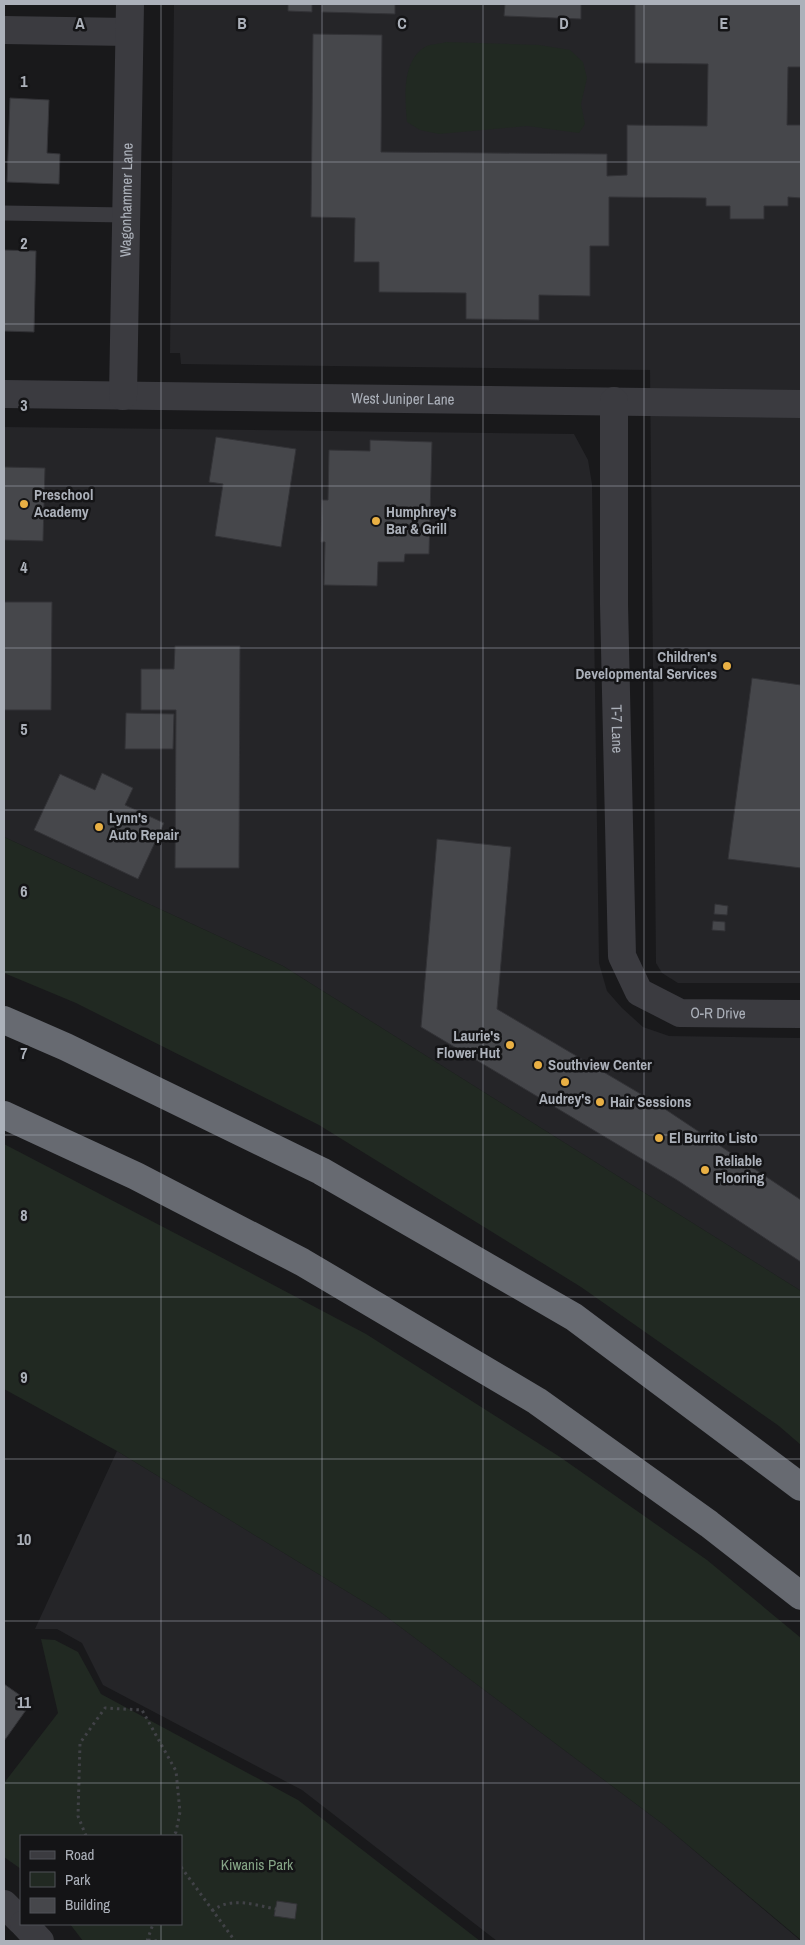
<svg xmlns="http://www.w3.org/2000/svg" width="805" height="1945" font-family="'Archivo Narrow',sans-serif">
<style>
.built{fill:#252528}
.green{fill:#212922}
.building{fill:#46474b;stroke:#333337}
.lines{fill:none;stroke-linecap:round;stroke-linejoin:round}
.path{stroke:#414247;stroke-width:3;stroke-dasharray:2.5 4;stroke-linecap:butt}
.lane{stroke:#3b3b40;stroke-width:15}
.street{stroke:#3b3b40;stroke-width:28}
.highway{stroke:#676a71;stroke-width:28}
.grid{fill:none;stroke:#acb1ba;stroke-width:1;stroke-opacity:0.55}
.poi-dot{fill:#e9b044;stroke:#141416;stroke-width:2}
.labels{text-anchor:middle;stroke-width:5;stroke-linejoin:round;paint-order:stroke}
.street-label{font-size:15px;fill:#acb1ba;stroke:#141416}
.poi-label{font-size:15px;font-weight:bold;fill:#acb1ba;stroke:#141416;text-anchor:start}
.park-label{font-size:15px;fill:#85a486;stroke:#141416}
.grid-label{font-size:16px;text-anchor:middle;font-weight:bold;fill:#acb1ba;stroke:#141416;stroke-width:5;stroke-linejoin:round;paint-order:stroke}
</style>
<rect width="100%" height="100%" fill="#19191b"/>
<g class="built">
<polygon points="174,4 801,4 801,983 678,983 662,973 656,963 650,370 181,364 180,353 170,353"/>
<polygon points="4,427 574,434 588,460 592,484 599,963 607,991 622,1008 643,1027 669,1036 801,1038 801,1291 283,966 4,837"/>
<polygon points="117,1451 379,1611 664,1825 801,1941 497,1941 302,1790 103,1685 82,1643 57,1629 35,1629"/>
</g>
<g class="green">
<path d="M446,42L539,45L570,50L583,62L587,78L581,104L585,124L579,133L527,126L439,134L420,130L407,122C405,99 401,59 427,46C432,44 440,44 446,42Z"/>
<polygon points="4,837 283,966 801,1291 801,1445 779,1426 581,1287 319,1125 76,1003 4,973"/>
<polygon points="4,1144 213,1253 366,1334 560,1457 707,1560 801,1638 801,1940 664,1825 379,1611 117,1451 4,1389"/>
<polygon points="41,1639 55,1640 78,1652 101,1694 298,1800 480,1941 83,1941 70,1924 181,1924 181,1836 21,1836 21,1869 4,1857 4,1783 58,1713"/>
</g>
<g class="building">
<polygon points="288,4 312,4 312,12 288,11"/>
<polygon points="322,4 395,4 395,14 322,12"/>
<polygon points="505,4 581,4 581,19 504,16"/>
<polygon points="635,4 801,4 801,67 788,67 787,125 801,125 801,198 788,197 788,206 764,206 764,219 730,219 730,206 706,206 706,198 609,197 609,246 590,246 590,296 539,295 539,320 466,319 466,293 379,292 379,262 354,262 355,218 311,217 313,34 382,35 381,152 607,154 607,176 627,175 627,125 707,126 708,64 635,63"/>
<polygon points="10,98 49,100 47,153 60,154 59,184 7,182"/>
<polygon points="4,250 36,251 34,332 4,331"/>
<polygon points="216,437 296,449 281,547 215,536 223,484 209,482"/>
<polygon points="370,440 432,442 429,554 405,554 404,562 378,562 377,586 324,585 325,542 321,542 322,500 328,500 329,450 370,451"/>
<polygon points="4,467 45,468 43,541 4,540"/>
<polygon points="4,602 52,602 51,710 4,710"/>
<polygon points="175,646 240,646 239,868 175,868 176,710 141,710 141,669 174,669"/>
<polygon points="752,678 801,685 801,868 728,859"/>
<polygon points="126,713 174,714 173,749 125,749"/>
<polygon points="102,773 133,788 125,805 164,823 138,879 34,830 60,774 95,790"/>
<polygon points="437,839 511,847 497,1009 656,1103 801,1200 801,1262 677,1180 421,1027"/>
<polygon points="715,904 728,906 727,915 714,914"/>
<polygon points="713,921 725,922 725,931 712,930"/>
<polygon points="4,1684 31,1703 4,1741"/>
<polygon points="277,1901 297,1904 295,1919 274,1916"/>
</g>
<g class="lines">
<g class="path">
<polyline points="86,1836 78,1816 80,1743 105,1708 142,1710 176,1771 180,1812 176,1832 173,1836"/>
<polyline points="181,1867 235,1941"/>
<path d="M212,1911C231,1896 254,1905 276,1909"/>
<polyline points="148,1940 157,1941"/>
<polyline points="147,1941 153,1924"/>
</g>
<polyline class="lane" points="4,213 125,215"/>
<g class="street">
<polyline points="4,30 129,32"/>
<path id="s1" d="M4,394L801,404"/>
<path id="s2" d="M123,396L130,4"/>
<path id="s3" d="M614,401V604L622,956L639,992L680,1013L801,1014"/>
<polyline points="4,1904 21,1921"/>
<polyline points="24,1924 40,1941"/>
</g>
<g class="highway">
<polyline points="4,1020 66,1047 321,1171 574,1317 801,1487"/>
<polyline points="4,1115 136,1176 302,1262 537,1401 709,1524 801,1596"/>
</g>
</g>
<path class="grid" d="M161,4V1836M322,4V1941M483,4V1941M644,4V1941M4,162H801M4,324H801M4,486H801M4,648H801M4,810H801M4,972H801M4,1135H801M4,1297H801M4,1459H801M4,1621H801M4,1783H801M161,1924V1941"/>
<g class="poi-dot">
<circle cx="24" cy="504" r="5"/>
<circle cx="376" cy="521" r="5"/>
<circle cx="727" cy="666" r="5"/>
<circle cx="99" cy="827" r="5"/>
<circle cx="510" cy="1045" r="5"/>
<circle cx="538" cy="1065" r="5"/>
<circle cx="565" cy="1082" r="5"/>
<circle cx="600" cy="1102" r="5"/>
<circle cx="659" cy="1138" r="5"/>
<circle cx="705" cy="1170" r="5"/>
</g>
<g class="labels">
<g class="street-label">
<text dy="5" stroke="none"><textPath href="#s2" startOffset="196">Wagonhammer Lane</textPath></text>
<text dy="5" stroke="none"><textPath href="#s1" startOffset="399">West Juniper Lane</textPath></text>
<text dy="5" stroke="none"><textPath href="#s3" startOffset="328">T-7 Lane</textPath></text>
<text dy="5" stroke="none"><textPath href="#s3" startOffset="679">O-R Drive</textPath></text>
</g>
<g class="poi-label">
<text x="34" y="500">Preschool<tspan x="34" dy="17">Academy</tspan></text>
<text x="386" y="517">Humphrey's<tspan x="386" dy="17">Bar &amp; Grill</tspan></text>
<text x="717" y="662" text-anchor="end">Children's<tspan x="717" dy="17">Developmental Services</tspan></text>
<text x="109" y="823">Lynn's<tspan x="109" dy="17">Auto Repair</tspan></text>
<text x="500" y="1041" text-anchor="end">Laurie's<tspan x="500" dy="17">Flower Hut</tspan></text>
<text x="548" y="1070">Southview Center</text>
<text x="565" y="1104" text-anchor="middle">Audrey's</text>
<text x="610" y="1107">Hair Sessions</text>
<text x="669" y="1143">El Burrito Listo</text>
<text x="715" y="1166">Reliable<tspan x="715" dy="17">Flooring</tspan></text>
</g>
<g class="park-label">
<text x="257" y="1870">Kiwanis Park</text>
</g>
</g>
<g class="grid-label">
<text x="80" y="29">A</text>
<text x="242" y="29">B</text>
<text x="402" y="29">C</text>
<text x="564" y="29">D</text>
<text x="724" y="29">E</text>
<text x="24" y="87">1</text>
<text x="24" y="249">2</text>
<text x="24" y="411">3</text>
<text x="24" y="573">4</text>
<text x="24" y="735">5</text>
<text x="24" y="897">6</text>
<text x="24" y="1059">7</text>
<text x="24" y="1221">8</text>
<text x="24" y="1383">9</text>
<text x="24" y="1545">10</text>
<text x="24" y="1708">11</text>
</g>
<rect width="805" height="1945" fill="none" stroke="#acb1ba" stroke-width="10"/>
<rect x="20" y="1835" width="162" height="90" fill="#141416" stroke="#515358"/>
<rect x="30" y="1851" width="25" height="8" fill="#3b3b40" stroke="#515358"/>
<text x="65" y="1860" font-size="15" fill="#acb1ba">Road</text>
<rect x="30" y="1872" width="25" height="15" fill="#212922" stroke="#515358"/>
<text x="65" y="1885" font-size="15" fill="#acb1ba">Park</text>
<rect x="30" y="1898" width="25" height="15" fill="#46474b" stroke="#515358"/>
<text x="65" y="1910" font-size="15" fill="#acb1ba">Building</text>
</svg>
